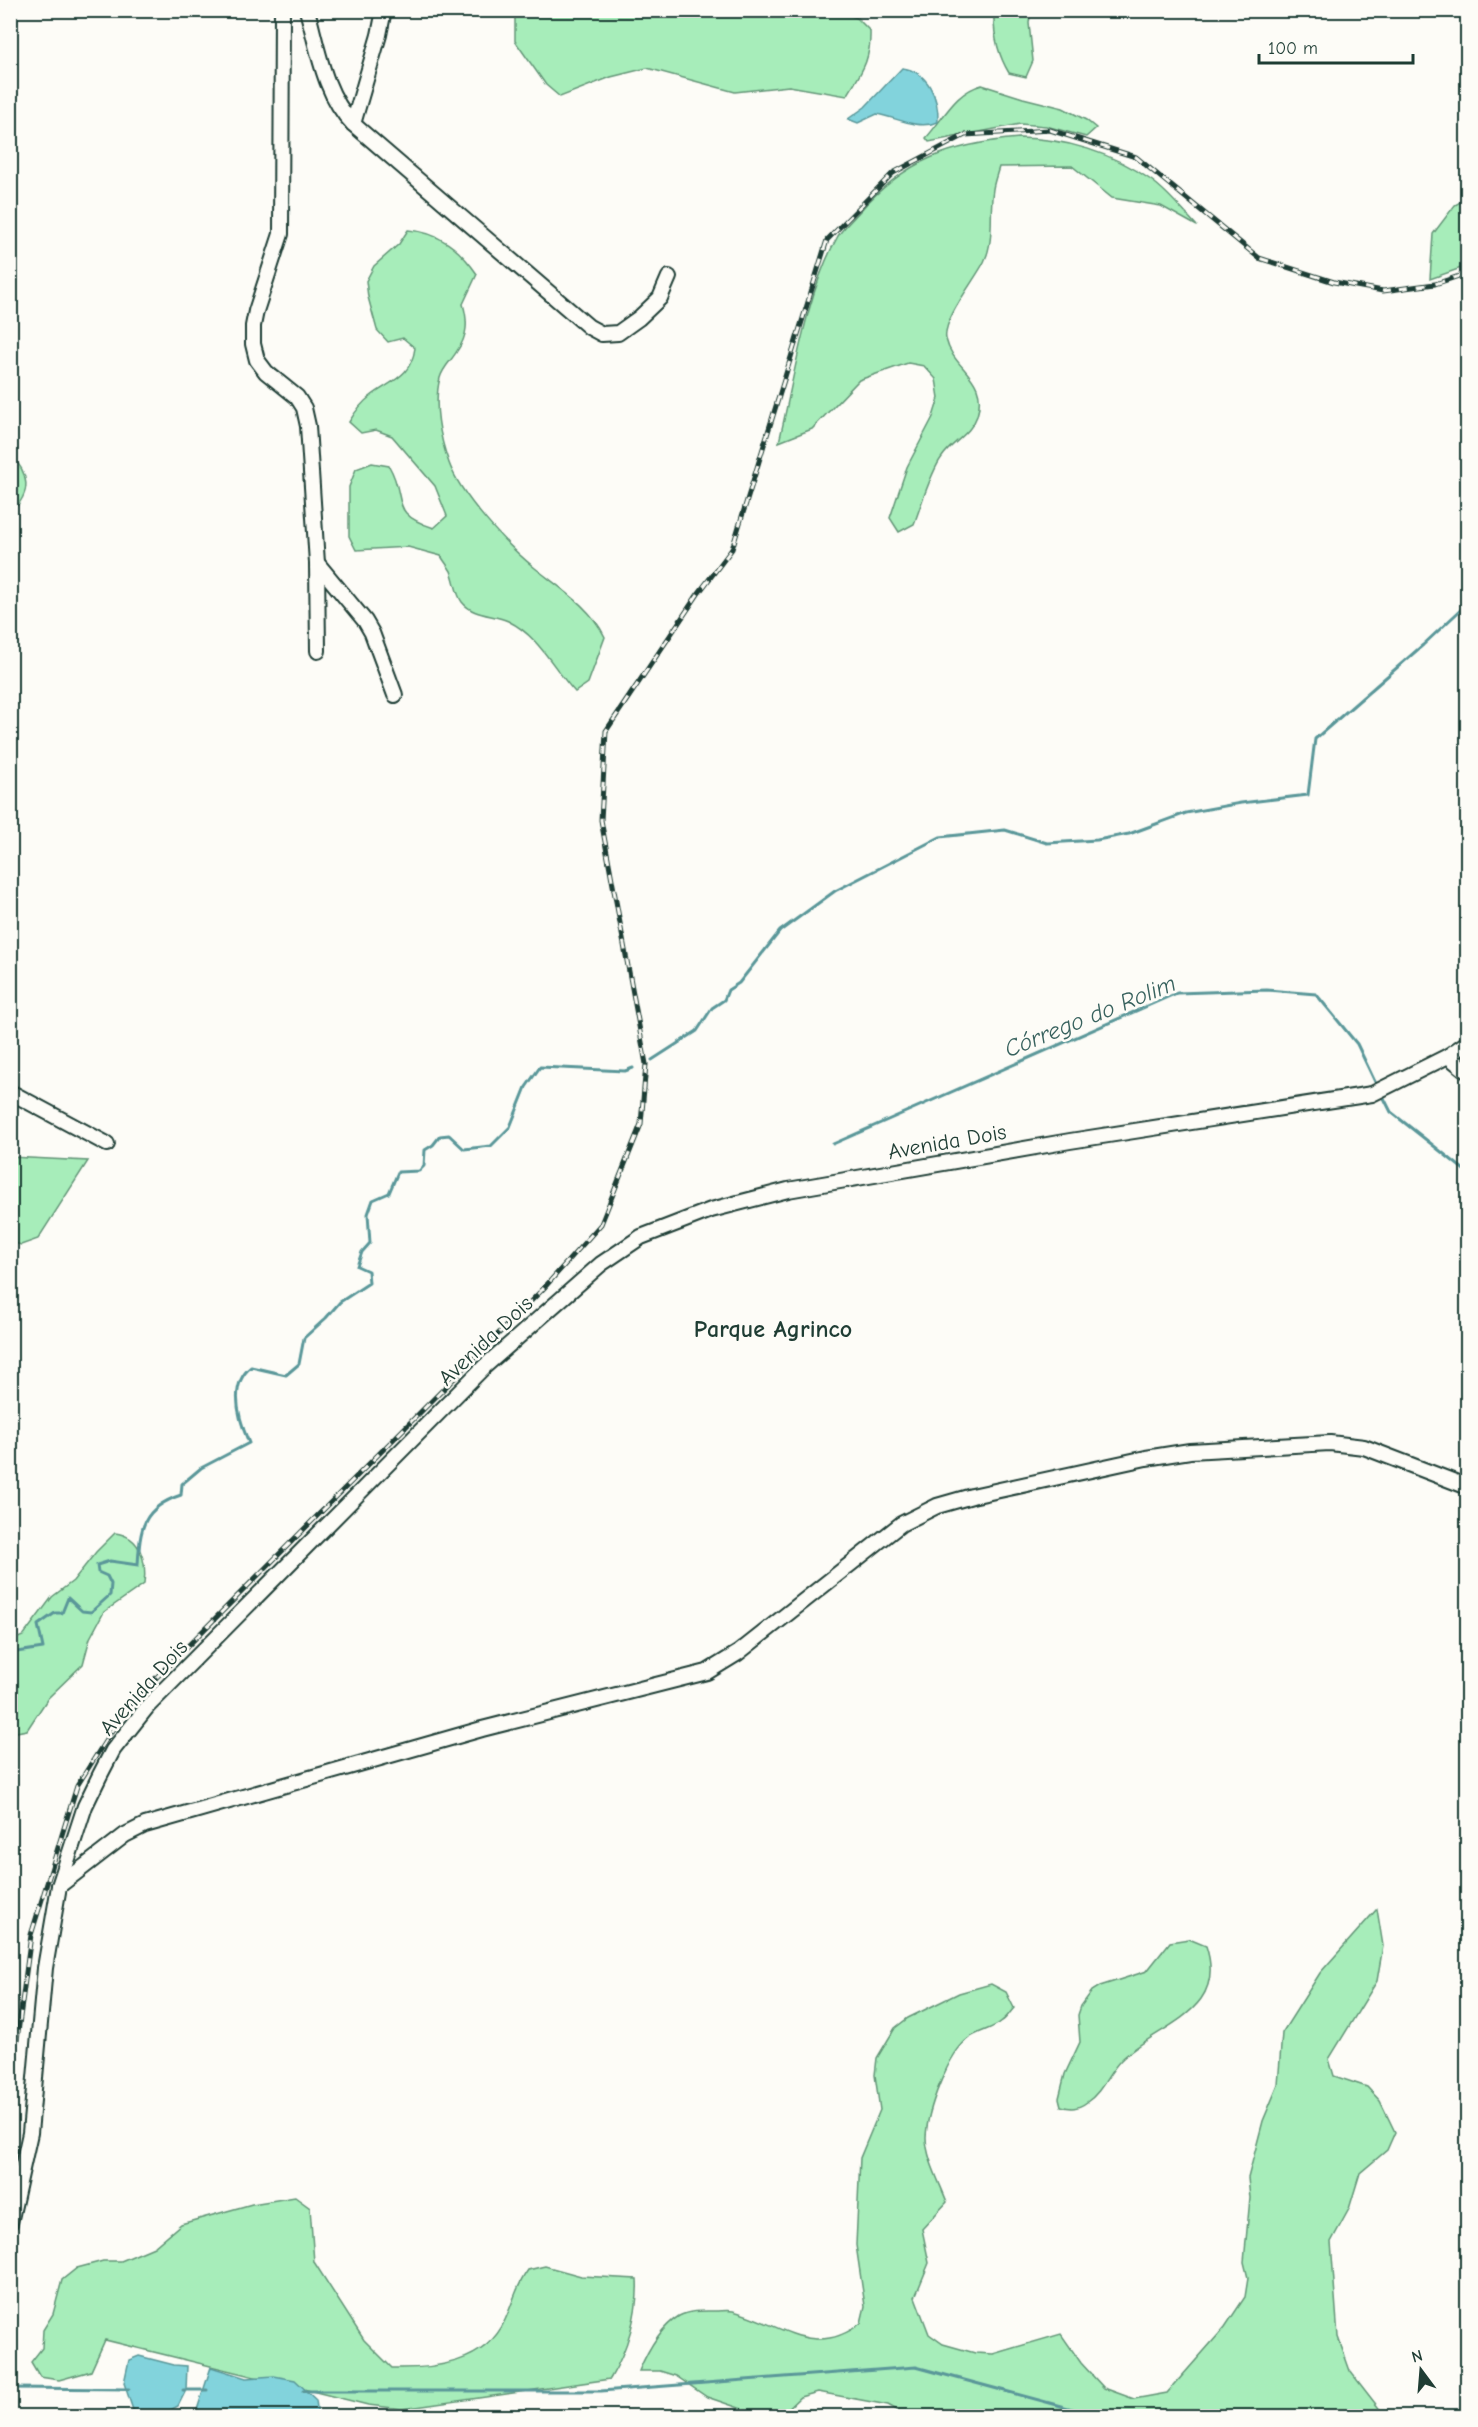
<svg xmlns="http://www.w3.org/2000/svg" width="1478" height="2427" font-family="'Comic Neue',sans-serif">
<style>
.green{fill:#a7edba;stroke:#639577;stroke-width:1.5}
.water{fill:#82d3dc;stroke:#5a9799;stroke-width:1.5}
.lines{fill:none;stroke-linecap:round;stroke-linejoin:round}
.stream{stroke:#5a9799;stroke-width:3}
.minor-casing{stroke:#1f3d34;stroke-width:18}
.minor{stroke:#fdfcf7;stroke-width:14}
.rail-casing{stroke:#1f3d34;stroke-width:5}
.rail{stroke:#fdfcf7;stroke-width:3;stroke-dasharray:9;stroke-linecap:butt}
.labels{text-anchor:middle;stroke-width:5;stroke-linejoin:round;paint-order:stroke}
.street-label{font-size:22px;fill:#1f3d34;stroke:#fdfcf7}
.water-label{font-size:24px;font-style:italic;fill:#38625e;stroke:#fdfcf7}
.neighbourhood-label{font-size:24px;font-weight:bold;fill:#1f3d34;stroke:#fdfcf7}
</style>
<rect width="100%" height="100%" fill="#fdfcf7"/>
<filter id="ink" filterUnits="userSpaceOnUse"><feTurbulence type="fractalNoise" baseFrequency=".0167" numOctaves="2"/><feDisplacementMap in="SourceGraphic" scale="12" xChannelSelector="R" yChannelSelector="G"/><feConvolveMatrix kernelMatrix="1 2 1 2 8 2 1 2 1" color-interpolation-filters="sRGB"/></filter>
<g filter="url(#ink)">
<g class="green">
<path d="M515,11H837L857,18L870,31C871,60 862,71 847,96L789,86L735,92L647,68L611,77L560,97L546,85L515,41Z"/>
<path d="M994,11H1031L1029,23L1033,61L1026,77L1009,73C997,53 993,34 994,11Z"/>
<path d="M982,85L1023,98L1063,108L1086,120L1096,128L1086,137L1046,126L1020,124L929,142L926,138C944,118 955,92 982,85Z"/>
<path d="M1019,138C1064,138 1113,153 1151,180C1168,192 1183,211 1197,226L1161,206L1112,198L1072,166L999,167C997,174 994,182 993,189C989,213 995,240 984,262C975,280 942,320 946,339C953,370 989,377 977,416C971,434 952,442 942,457C931,471 921,506 914,524L899,532L890,518L907,467L933,417L939,398L936,379L924,366L908,363L859,380L812,429L779,442C794,379 806,292 838,236C843,228 852,220 859,212C905,160 951,144 1019,138Z"/>
<polygon points="1467,198 1467,266 1430,279 1433,234 1455,205"/>
<path d="M408,230C439,232 460,249 477,274L463,304C468,321 468,336 457,351C452,360 443,367 440,378C433,404 440,438 449,463C461,496 507,546 535,568C560,588 591,607 605,637L588,683L575,692C553,668 539,636 508,621C493,614 474,617 462,602C456,594 455,581 451,571C448,566 444,561 441,556L408,547L356,550L349,536V487L356,469L372,463L389,466C408,499 387,513 434,528L447,516L435,486L392,436L376,430L361,433L349,422C355,412 361,403 371,396C392,380 411,377 415,348L403,338L388,342L377,330L368,297L366,281L374,266L399,244Z"/>
<path d="M10,454C30,474 32,493 11,512Z"/>
<polygon points="10,1157 88,1161 38,1239 21,1245 11,1242"/>
<path d="M115,1533C141,1536 147,1562 144,1584L104,1612L90,1638L83,1664L48,1698L27,1730L11,1733V1641L23,1636L52,1597L73,1581L96,1552Z"/>
<path d="M1377,1909L1383,1946L1377,1981L1329,2059L1334,2076L1367,2087L1380,2101L1395,2132L1387,2150L1360,2173L1349,2209L1331,2242L1338,2337L1350,2371L1385,2416H908L888,2405L818,2392L800,2397L780,2416H751L742,2409L707,2397L676,2376L660,2371H639C647,2352 661,2327 679,2316C690,2310 704,2311 715,2311C721,2311 728,2310 733,2311C780,2323 814,2360 861,2323L865,2306L856,2245L860,2158L880,2110L875,2075L877,2058L895,2028L908,2018L959,1993L991,1984L1006,1992L1014,2008C1010,2012 1007,2018 1002,2021C993,2029 979,2031 969,2038C948,2053 927,2111 926,2137C926,2158 940,2183 947,2202L922,2229L929,2263L915,2297L929,2334L943,2344L975,2353L993,2354L1061,2334L1081,2363L1104,2388L1134,2399L1167,2393L1225,2327L1245,2297L1248,2278L1244,2262L1250,2198L1248,2178L1263,2121L1278,2085L1282,2033L1320,1973Z"/>
<path d="M1189,1939L1206,1946C1212,1964 1213,1982 1201,1999C1183,2024 1144,2037 1121,2060C1108,2073 1103,2091 1087,2102C1078,2109 1071,2109 1061,2106L1059,2098L1065,2074L1080,2042L1078,2015L1081,2006L1092,1991L1100,1986L1147,1971L1170,1942Z"/>
<path d="M295,2197L310,2208L314,2262L364,2340L392,2368C433,2369 486,2364 505,2320C514,2301 515,2288 528,2270L545,2266L581,2276L637,2279C639,2312 627,2351 610,2379L402,2409L368,2405L105,2340L91,2371L59,2380L40,2377L31,2362L42,2348L43,2330L53,2314L62,2280L77,2268L103,2261H121L154,2247L181,2224L252,2204Z"/>
</g>
<g class="water">
<path d="M902,68C928,71 939,98 938,122C918,130 897,118 877,114L858,123L848,119L865,107Z"/>
<polygon points="139,2356 174,2365 187,2366 186,2390 178,2406 163,2414 145,2416 133,2410 124,2383 129,2360"/>
<polygon points="211,2367 246,2378 274,2376 295,2380 316,2400 318,2416 195,2416"/>
</g>
<g class="lines">
<g class="stream">
<polyline points="652,1060 697,1031 712,1008 724,1000 728,990 739,983 780,931 835,891 940,837 1005,830 1047,843 1097,840 1129,834 1186,813 1241,803 1308,795 1315,739 1423,645 1468,603"/>
<polyline points="1382,1094 1391,1112 1468,1173"/>
<polyline points="833,1144 1177,993 1267,990 1316,994 1357,1044 1377,1086"/>
<path d="M10,1653L43,1648L38,1625L55,1613H62L68,1598L82,1611L91,1612L110,1595L111,1584L107,1576L98,1572L97,1565L110,1561L138,1565C140,1528 142,1508 181,1495L182,1484L201,1468L249,1443C239,1420 228,1385 251,1367L286,1375L299,1364L304,1338L326,1318L340,1302L369,1283L368,1271L357,1266L362,1252L370,1243L368,1214L373,1200L389,1193L398,1172L419,1171L424,1166L425,1150L433,1145L440,1136L449,1135L464,1149L491,1146L510,1127L526,1087L540,1067L625,1071L633,1068"/>
<polyline points="10,2388 129,2389"/>
<polyline points="183,2390 207,2390"/>
<polyline points="303,2391 601,2391 916,2367 1098,2416"/>
</g>
<defs>
<g id="minor">
<polyline points="282,10 281,234 256,311 253,326 253,344 257,360 266,372 297,397 304,408 308,426 317,563 318,651"/>
<path d="M307,10C318,49 324,94 353,124L589,327L602,334L618,333L639,318L660,298L669,277"/>
<polyline points="353,124 379,35 384,10"/>
<polyline points="317,563 365,621 372,633 395,695"/>
<polyline points="1448,1056 1468,1072"/>
<polyline points="10,1092 107,1144"/>
<polyline points="59,1886 125,1835 145,1825 482,1729 707,1672 738,1653 901,1524 937,1506 972,1496 1146,1458 1190,1451 1330,1443 1364,1447 1468,1487"/>
<polyline points="10,2223 30,2133 45,1968 59,1886 85,1806 100,1775 113,1750 148,1706 485,1366 601,1264 641,1237 711,1210 788,1190 1070,1141 1372,1094 1448,1056 1468,1042"/>
</g>
</defs>
<use href="#minor" class="minor-casing"/>
<use href="#minor" class="minor"/>
<defs>
<polyline id="rail" points="10,2092 31,1935 77,1786 126,1708 543,1289 601,1224 641,1124 646,1064 601,820 606,731 698,594 732,549 827,240 893,173 965,135 1050,130 1136,157 1259,258 1334,282 1383,291 1435,284 1468,273"/>
</defs>
<use href="#rail" class="rail-casing"/>
<use href="#rail" class="rail"/>
</g>
</g>
<g class="labels">
<g class="street-label">
<text transform="translate(947 1141) rotate(-10)" y="8">Avenida Dois</text>
<text transform="translate(485 1340) rotate(-43)" y="8">Avenida Dois</text>
<text transform="translate(143 1687) rotate(-48)" y="8">Avenida Dois</text>
</g>
<g class="water-label">
<text transform="translate(1090 1016) rotate(-22)" y="8">Córrego do Rolim</text>
</g>
<g class="neighbourhood-label">
<text x="773" y="1337">Parque Agrinco</text>
</g>
</g>
<rect width="1478" height="2427" fill="none" stroke="#fdfcf7" stroke-width="36"/>
<rect x="18" y="18" width="1442" height="2391" fill="none" stroke="#1f3d34" stroke-width="2" filter="url(#ink)"/>
<g transform="translate(1421 2370) rotate(344)" stroke="#fdfcf7" stroke-width="4.5" paint-order="stroke">
<path d="M0-4.5L10 22L0 15L-10 22Z" fill="#1f3d34"/>
<text y="-9" font-size="16" font-weight="bold" text-anchor="middle" fill="#1f3d34">N</text>
</g>
<path d="M1259 54v9h154v-9" fill="none" stroke="#1f3d34" stroke-width="3"/>
<text x="1268" y="54" font-size="18" fill="#1f3d34" stroke="#fdfcf7" stroke-width="4.5" paint-order="stroke">100 m</text>
</svg>
